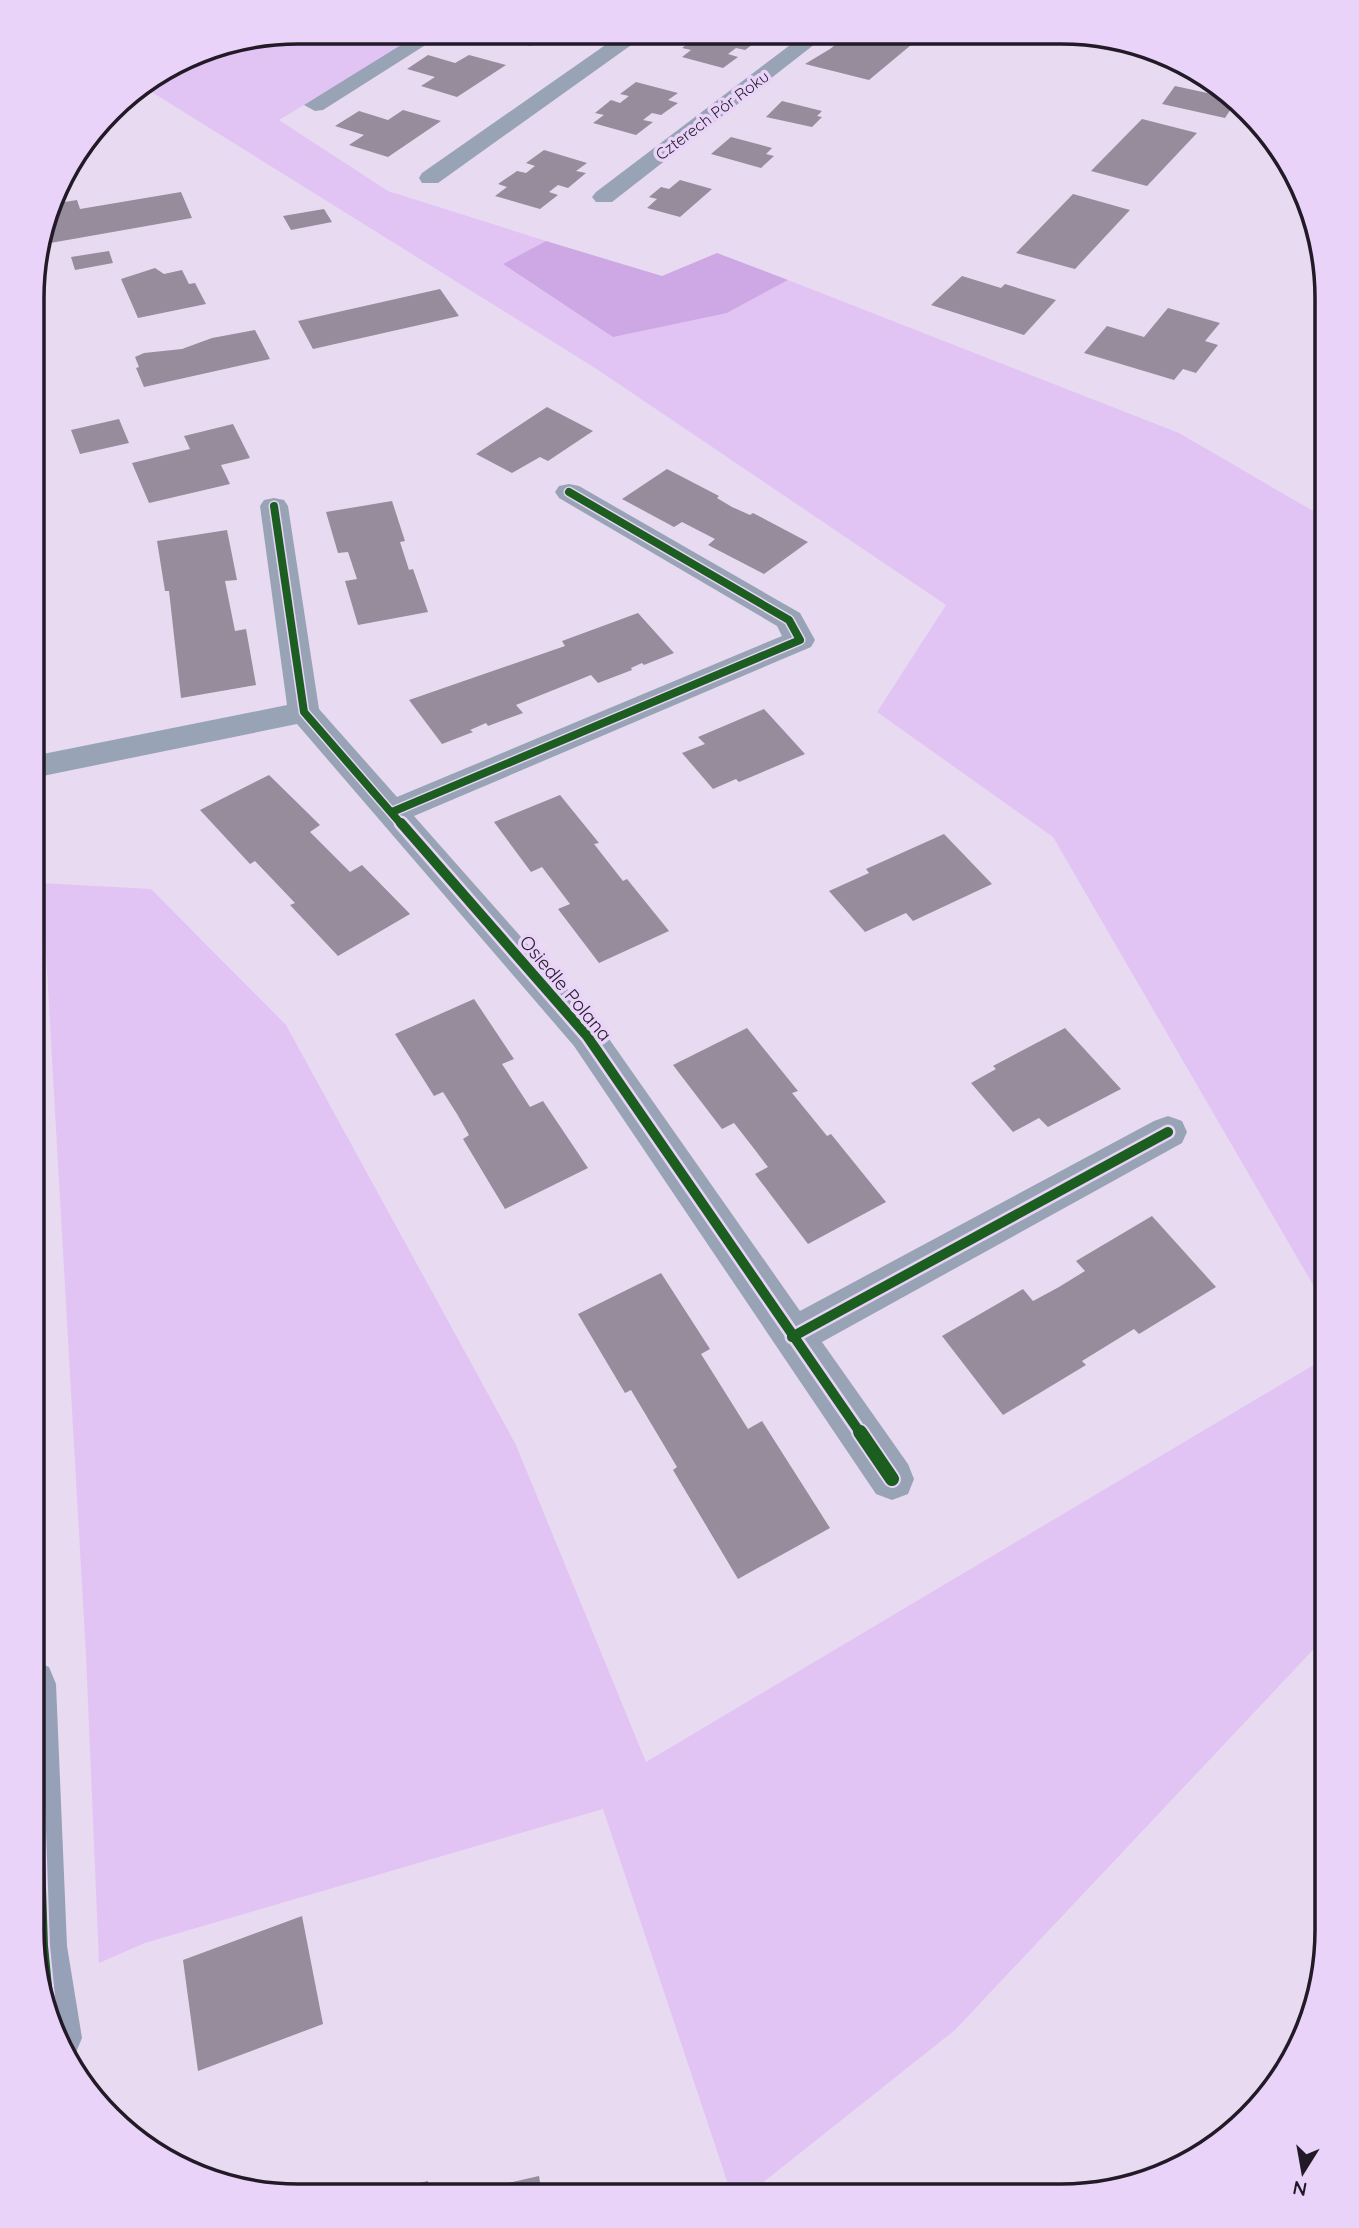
<svg xmlns="http://www.w3.org/2000/svg" width="1359" height="2228" font-family="Quicksand,sans-serif">
<style>
.green{fill:#e2c4f4}
.forest{fill:#cea8e4}
.building{fill:#968c9c}
.lines{fill:none;stroke-linecap:round;stroke-linejoin:round}
.street{fill:#98a3b6;fill-rule:evenodd}
.secondary{fill:#96a0b6;fill-rule:evenodd}
.cycleway-far2-casing{stroke:#ead3f9;stroke-width:11}
.cycleway-far1-casing{stroke:#ead3f9;stroke-width:15}
.cycleway-casing{stroke:#ead3f9;stroke-width:18}
.cycleway-far2{stroke:#1b5e20;stroke-width:8}
.cycleway-far1{stroke:#1b5e20;stroke-width:10}
.cycleway{stroke:#1b5e20;stroke-width:14}
.labels{text-anchor:middle;stroke-width:7;stroke-linejoin:round;paint-order:stroke}
.far-street-label{font-size:16px;fill:#221a27;stroke:#ead3f9}
.street-label{font-size:19px;fill:#221a27;stroke:#ead3f9}
.rim{fill:none;stroke:#221a27;stroke-width:3.5}
</style>
<rect width="100%" height="100%" fill="#e8dbf1"/>
<g class="green">
<polygon points="298,32 425,32 279,120 388,191 546,241 504,264 727,313 788,280 1179,433 1327,519 1327,1309 1053,837 877,712 946,605 595,368 142,86 196,52"/>
<polygon points="42,883 151,889 286,1025 516,1445 646,1762 1327,1357 1327,1635 955,2030 746,2196 732,2196 603,1809 145,1943 99,1963 86,1656"/>
</g>
<polygon class="forest" points="546,241 662,276 717,253 788,280 727,313 613,337 503,264"/>
<g class="building">
<polygon points="499,32 552,32 530,46 493,36"/>
<polygon points="715,33 756,33 750,37 760,39 745,50 736,48 728,54 738,57 723,68 682,57 691,50 682,48 697,37 706,39"/>
<polygon points="844,33 864,33 911,45 869,80 805,64 830,49 845,37 840,36"/>
<polygon points="428,55 455,63 469,55 506,65 457,97 421,86 435,77 407,69"/>
<polygon points="636,82 678,93 668,100 678,103 661,115 652,113 643,120 653,122 636,135 593,123 604,115 595,113 611,100 620,103 629,96 620,94"/>
<polygon points="1175,86 1235,99 1237,100 1225,118 1162,104"/>
<polygon points="782,101 822,111 817,116 822,117 812,127 766,117"/>
<polygon points="403,110 441,121 388,157 349,145 364,135 335,126 359,111 388,120"/>
<polygon points="1142,119 1197,133 1147,186 1091,171"/>
<polygon points="731,137 772,148 766,154 774,156 761,168 711,154"/>
<polygon points="544,150 587,163 576,171 586,173 568,188 558,185 549,192 558,195 540,209 495,196 507,187 498,184 517,171 526,173 535,166 526,163"/>
<polygon points="680,180 712,189 680,217 647,208 657,199 649,197 661,187 669,189"/>
<polygon points="181,192 192,218 39,245 52,204 77,200 80,209"/>
<polygon points="1073,194 1130,210 1075,269 1016,253"/>
<polygon points="324,209 332,222 291,230 283,216"/>
<polygon points="109,251 113,263 75,270 71,257"/>
<polygon points="155,268 164,274 182,270 189,284 195,283 206,304 138,318 121,279"/>
<polygon points="962,276 1001,288 1005,284 1056,300 1024,335 931,305"/>
<polygon points="440,289 459,316 313,349 298,321"/>
<polygon points="1168,308 1220,323 1205,341 1218,345 1196,373 1183,369 1174,380 1084,353 1107,326 1144,337"/>
<polygon points="255,330 270,359 144,387 136,368 139,367 135,357 144,353 182,349 212,338"/>
<polygon points="547,407 593,431 548,461 540,457 512,473 476,454"/>
<polygon points="119,419 129,443 80,454 71,430"/>
<polygon points="233,424 250,458 221,465 230,484 149,503 132,463 190,449 184,436"/>
<polygon points="667,469 719,496 717,498 732,507 750,515 753,513 808,542 764,574 708,545 715,539 682,522 674,527 622,499"/>
<polygon points="392,501 405,541 400,542 409,570 413,569 428,612 358,625 345,581 357,579 348,552 338,553 326,512"/>
<polygon points="227,530 237,580 225,581 235,631 246,629 256,685 181,698 169,591 165,591 157,541"/>
<polygon points="638,613 674,653 644,665 642,663 631,668 632,670 598,683 591,675 516,705 523,713 488,726 486,723 470,730 473,732 442,744 409,700 565,646 562,641"/>
<polygon points="764,709 805,754 739,782 736,779 713,789 682,753 705,744 698,737"/>
<polygon points="269,775 320,825 310,832 350,872 362,865 410,914 338,956 290,905 295,903 255,861 250,864 200,810"/>
<polygon points="560,795 599,843 594,844 623,881 627,879 669,931 599,963 558,909 570,904 542,867 531,872 494,822"/>
<polygon points="944,834 992,884 913,921 906,913 865,932 829,891 869,873 866,869"/>
<polygon points="474,999 514,1059 502,1064 530,1107 543,1101 588,1168 505,1209 463,1139 469,1135 457,1114 443,1092 434,1096 395,1034"/>
<polygon points="747,1028 798,1091 792,1093 827,1136 831,1134 886,1202 808,1244 755,1174 768,1167 752,1146 734,1123 722,1129 673,1065"/>
<polygon points="1065,1028 1121,1089 1048,1127 1039,1118 1013,1132 971,1083 996,1069 993,1066"/>
<polygon points="1152,1216 1216,1287 1139,1334 1134,1329 1082,1361 1086,1365 1003,1415 942,1336 1023,1289 1033,1301 1059,1287 1085,1271 1076,1261"/>
<polygon points="661,1273 710,1349 701,1354 748,1429 762,1421 830,1528 738,1579 673,1470 677,1467 631,1390 625,1393 578,1314"/>
<polygon points="302,1916 323,2024 198,2071 183,1960"/>
<polygon points="539,2176 542,2195 460,2195 460,2194"/>
<polygon points="428,2181 429,2195 392,2195 392,2189"/>
</g>
<g class="lines">
<g class="street">
<polygon points="422,32 446,32 323,110 315,111 304,105"/>
<polygon points="624,32 648,33 438,183 422,183 419,178 422,173"/>
<polygon points="806,33 829,33 612,202 596,202 592,197 596,192"/>
<polygon points="569,484 579,486 800,613 815,640 811,647 414,816 600,1026 800,1311 1154,1121 1168,1116 1182,1121 1187,1132 1182,1143 822,1342 908,1464 914,1479 908,1494 892,1500 876,1494 574,1046 297,724 33,778 33,756 287,705 260,506 264,500 274,498 284,500 288,506 319,709 397,797 782,636 777,626 559,498 555,492 559,486"/>
</g>
<polygon class="secondary" points="32,1660 49,1667 56,1684 67,1946 82,2038 74,2057 68,2060 52,2032 32,1930"/>
<defs>
<g id="cycleway-far2">
<polyline points="274,506 304,712 402,825"/>
<polyline points="392,812 800,640 789,620 569,492"/>
</g>
<g id="cycleway-far1">
<polyline points="401,823 587,1036 861,1434"/>
<polyline points="792,1337 1168,1132"/>
</g>
<g id="cycleway">
<polyline points="860,1432 892,1479"/>
<polyline points="32,1684 41,1946 47,2007"/>
</g>
</defs>
<use href="#cycleway-far2" class="cycleway-far2-casing"/>
<use href="#cycleway-far1" class="cycleway-far1-casing"/>
<use href="#cycleway" class="cycleway-casing"/>
<use href="#cycleway-far2" class="cycleway-far2"/>
<use href="#cycleway-far1" class="cycleway-far1"/>
<use href="#cycleway" class="cycleway"/>
</g>
<g class="labels">
<g class="far-street-label">
<text transform="translate(712 115) rotate(-37)" y="6">Czterech Pór Roku</text>
</g>
<g class="street-label">
<text transform="translate(566 988) rotate(50)" y="7">Osiedle Polana</text>
</g>
</g>
<path d="M0 0H1359V2228H0ZM298 44H1061A254 254 0 0 1 1315 298V1930A254 254 0 0 1 1061 2184H298A254 254 0 0 1 44 1930V298A254 254 0 0 1 298 44Z" fill="#ead3f9" fill-rule="evenodd"/>
<path class="rim" d="M298 44H1061A254 254 0 0 1 1315 298V1930A254 254 0 0 1 1061 2184H298A254 254 0 0 1 44 1930V298A254 254 0 0 1 298 44Z"/>
<g transform="translate(1303 2172) rotate(191)" stroke="#ead3f9" stroke-width="5" paint-order="stroke">
<path d="M0-5L12 26L0 18L-12 26Z" fill="#221a27"/>
<text y="-10" font-size="19" font-weight="bold" text-anchor="middle" fill="#221a27">N</text>
</g>
</svg>
